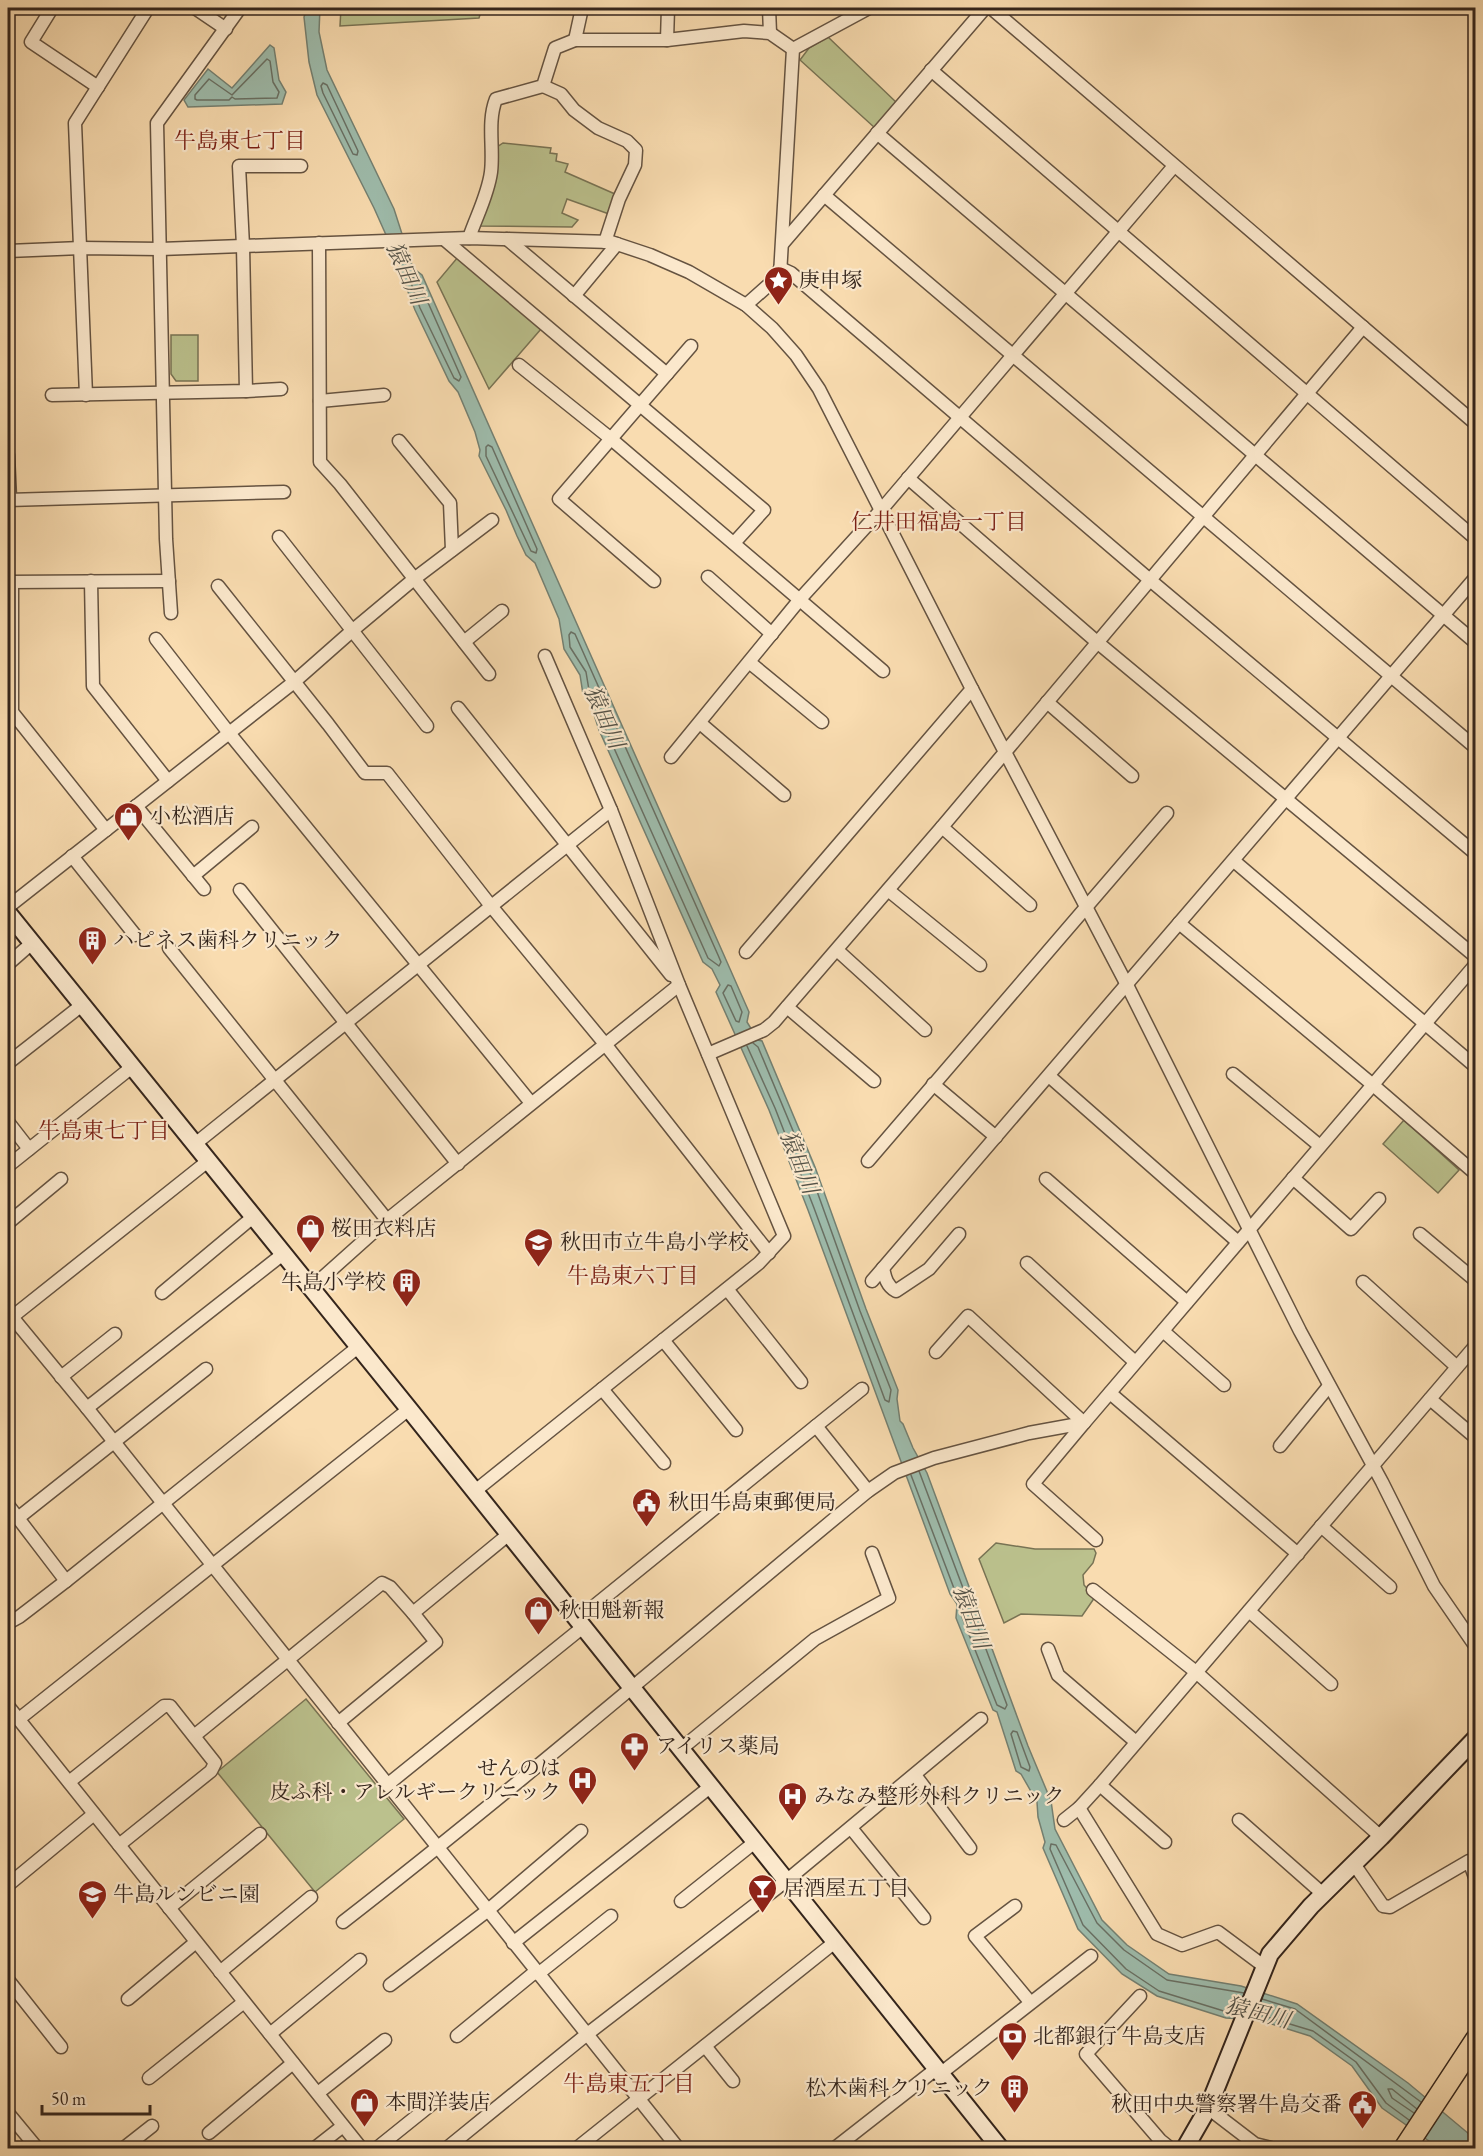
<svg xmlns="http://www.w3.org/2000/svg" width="1483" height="2156" font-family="'EB Garamond','Noto Serif JP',serif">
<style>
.green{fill:#bbc18d;stroke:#787354;stroke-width:1.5}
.water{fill:#9ebcac;stroke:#748072;stroke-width:1.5}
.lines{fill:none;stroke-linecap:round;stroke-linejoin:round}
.shore{stroke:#697064;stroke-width:1.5}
.street-casing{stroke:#655341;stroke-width:15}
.secondary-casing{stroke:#34251c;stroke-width:20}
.highway-casing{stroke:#34251c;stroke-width:24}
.street{stroke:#fbe8cc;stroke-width:12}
.secondary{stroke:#fbe8cc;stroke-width:16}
.highway{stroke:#f9dcb0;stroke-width:21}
.labels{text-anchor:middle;stroke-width:4.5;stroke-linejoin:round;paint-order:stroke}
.poi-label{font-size:21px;fill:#34251c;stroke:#fbe8cc;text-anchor:start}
.neighbourhood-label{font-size:22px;fill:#7a1f14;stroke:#fbe8cc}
.water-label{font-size:22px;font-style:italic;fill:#545247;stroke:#fbe8cc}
</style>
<rect width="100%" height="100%" fill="#f9dcb0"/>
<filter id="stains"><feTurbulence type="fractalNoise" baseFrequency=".00333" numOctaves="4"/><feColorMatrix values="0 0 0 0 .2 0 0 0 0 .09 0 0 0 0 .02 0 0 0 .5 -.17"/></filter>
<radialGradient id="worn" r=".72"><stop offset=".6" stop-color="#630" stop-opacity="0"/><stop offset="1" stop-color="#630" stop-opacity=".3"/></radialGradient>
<g class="green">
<polygon points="341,8 482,8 479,18 340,26"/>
<polygon points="828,37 897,103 875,128 800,60 809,48"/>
<polygon points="503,143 551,148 550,153 557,154 556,161 568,164 565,172 615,194 609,214 567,199 562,213 578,220 572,227 477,226 497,147"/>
<polygon points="458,257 541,329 489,389 437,282"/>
<polygon points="171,335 198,335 198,381 176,381 171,374"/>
<polygon points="1404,1120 1459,1170 1438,1193 1383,1144"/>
<polygon points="996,1543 1035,1549 1094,1549 1096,1553 1093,1563 1083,1575 1084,1585 1095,1597 1082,1616 1021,1614 1004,1623 979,1559"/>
<polygon points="306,1699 404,1819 315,1892 217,1772"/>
</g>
<g class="water">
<polygon points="307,8 320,8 319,32 327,70 394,209 413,268 422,275 723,953 749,1012 747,1022 758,1040 762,1041 815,1167 866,1309 898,1390 897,1399 900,1421 903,1424 913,1448 927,1473 1028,1746 1051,1801 1055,1829 1102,1920 1127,1945 1169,1974 1241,1986 1297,2004 1408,2083 1475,2139 1475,2148 1439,2148 1382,2108 1352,2066 1310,2036 1259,2020 1226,2018 1157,1996 1122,1974 1078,1929 1043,1848 1045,1842 1038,1817 1037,1802 1021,1774 1016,1771 997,1712 993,1710 956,1618 957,1604 950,1594 808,1210 769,1110 716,992 720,985 712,969 703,962 599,730 589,699 583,694 580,675 564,649 559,619 535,563 526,555 517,536 506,510 479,456 480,450 475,432 458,392 449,381 415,310 400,271 399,264 374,208 317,95 309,62 304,17"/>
<polygon points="270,45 274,48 279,80 286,92 282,104 188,107 184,100 208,69 232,88"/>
</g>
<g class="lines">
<g class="shore">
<polygon points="267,59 270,61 273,82 279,92 277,98 235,99 232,97 229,100 197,100 195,99 195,95 209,79 232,95"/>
<polygon points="323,83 327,85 358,151 357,155 353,154 323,93 321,86"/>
<polygon points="411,277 418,280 461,377 459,381 454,378 420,308 410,280"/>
<polygon points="488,445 492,447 537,549 536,553 531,551 486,456 486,447"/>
<polygon points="571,632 575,634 718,955 721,962 719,966 708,958 605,728 594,697 589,690 586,672 570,647 569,635"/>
<polygon points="728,985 731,986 742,1012 739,1022 736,1021 723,993"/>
<polyline points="747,1046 775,1108 814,1208 885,1400 889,1402 891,1390 860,1311 809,1169 758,1047 753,1043"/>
<polyline points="911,1475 955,1591 963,1602 962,1617 997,1705 1005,1709 1007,1705 919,1471"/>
<polygon points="1013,1731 1017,1732 1030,1767 1029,1771 1021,1767 1011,1734"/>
<polyline points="1262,1999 1295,2009 1421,2102"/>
<polyline points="1236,2012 1227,2012 1159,1991 1126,1969 1083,1925 1050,1849 1051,1844 1056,1845 1097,1923 1124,1950 1167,1980 1244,1993"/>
<polyline points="1257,2014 1313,2031 1356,2062 1386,2103 1409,2120"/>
<polyline points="1414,2113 1392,2098 1388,2089 1392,2089 1417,2109"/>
</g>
<defs>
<g id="street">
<polyline points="52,8 31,42 98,87"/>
<polyline points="195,8 226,29"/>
<polyline points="769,8 770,33"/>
<polyline points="991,8 1476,424"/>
<polyline points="575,40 582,8"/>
<polyline points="667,40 668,8"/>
<polyline points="931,70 1476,539"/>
<polyline points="543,86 561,94 574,110 598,128 627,141 636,150 635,165 619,199 605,242"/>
<polyline points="877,133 1476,643"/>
<polyline points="824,195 1476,748"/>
<path d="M469,238C476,217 488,195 491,172C494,148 487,122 496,99L543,86L555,48L575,40H667L744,31L770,33L793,49"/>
<polyline points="507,239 667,374"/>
<polyline points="445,240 640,405 559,499 654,581"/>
<polyline points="319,243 320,462 340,484 489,674"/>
<polyline points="783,243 985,8"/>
<polyline points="8,251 81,248 160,249 469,238 611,242 650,255 689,272 746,305 772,328 796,355 819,389 972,689 1127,985 1300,1331 1382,1482 1434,1586 1476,1647"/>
<polyline points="780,268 791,273 1150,580 1476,854"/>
<polyline points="574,296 617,244"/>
<polyline points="746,305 780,275 793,49 869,8"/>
<polyline points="691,346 640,405 764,510 734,543"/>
<polyline points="519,365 610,438 883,671"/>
<polyline points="246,391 281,389"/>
<polyline points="52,395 246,391 243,246 239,166 301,166"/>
<polyline points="86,395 75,123 148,8"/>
<polyline points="320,401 384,395"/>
<polyline points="399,441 450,503 452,550"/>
<polyline points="8,455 10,499"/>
<polyline points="908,478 1097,642 1476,957"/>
<polyline points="8,500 284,492"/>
<polyline points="279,537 427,726"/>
<polyline points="708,577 772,634"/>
<polyline points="91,581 93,686 168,781"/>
<polyline points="8,582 169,581"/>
<polyline points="12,582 12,712 106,830"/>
<polyline points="218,586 328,724 365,773 387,773 491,906 605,1044 769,1253"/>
<polyline points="171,613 166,539 157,123 240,8"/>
<polyline points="156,639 229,733 531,1103"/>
<polyline points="464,642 502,611"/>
<polyline points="749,662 822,722"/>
<polyline points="1047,702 1132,776"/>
<polyline points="458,708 671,975"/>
<polyline points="700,723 784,795"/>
<polyline points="671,757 801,598 882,509 1174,166"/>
<polyline points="136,806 204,889"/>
<polyline points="942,827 1030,905"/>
<polyline points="72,856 135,935"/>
<polyline points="1234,861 1476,1067"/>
<polyline points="193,876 252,827"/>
<polyline points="240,890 458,1164"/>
<polyline points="888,890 980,965"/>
<polyline points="8,907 294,682 353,630 414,579 492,520"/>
<polyline points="1179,923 1373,1085 1476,1174"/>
<polyline points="169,948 387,1220"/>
<polyline points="837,950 925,1030"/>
<polyline points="746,952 972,689"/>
<polyline points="8,964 32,943"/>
<polyline points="787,1007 874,1081"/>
<polyline points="708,1054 764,1030 774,1022 942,827 1363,327"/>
<polyline points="8,1063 82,1005"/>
<polyline points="1233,1074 1320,1146"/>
<polyline points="1049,1076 1238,1242"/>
<polyline points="933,1084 996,1137"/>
<polyline points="8,1122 29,1149"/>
<polyline points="195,1144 611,810"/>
<polyline points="868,1161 1167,813"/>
<polyline points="8,1166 132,1067"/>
<polyline points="1293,1178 1351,1229 1379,1199"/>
<polyline points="1046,1179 1187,1302"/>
<polyline points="8,1223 61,1179"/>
<polyline points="1420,1234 1476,1281"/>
<polyline points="1027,1263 1135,1362"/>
<path d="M883,1268C885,1278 887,1286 896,1291L929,1269L959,1234"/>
<polyline points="872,1281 1476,577"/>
<polyline points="1363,1282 1457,1367"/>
<polyline points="311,1288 387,1220 679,985"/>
<polyline points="727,1289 801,1382"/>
<polyline points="162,1293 253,1217"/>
<polyline points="8,1312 87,1408 678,2148"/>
<polyline points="12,1317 208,1161"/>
<polyline points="1163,1331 1224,1385"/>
<polyline points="663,1340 736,1430"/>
<polyline points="936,1352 968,1316 1084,1423 1033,1484 1096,1540"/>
<polyline points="61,1377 115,1334"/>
<polyline points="602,1389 664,1463"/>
<polyline points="1110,1393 1298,1554"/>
<polyline points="1430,1399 1476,1438"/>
<polyline points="87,1408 283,1254"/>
<polyline points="816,1426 862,1389"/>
<polyline points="1280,1446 1329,1386"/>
<polyline points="475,1491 759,1263 784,1236 679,985 611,810 545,656"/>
<polyline points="8,1505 66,1581"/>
<polyline points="18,1518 206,1369"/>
<polyline points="1321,1526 1390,1587"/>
<polyline points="1093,1590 1196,1672 1381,1837"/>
<polyline points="1249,1611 1331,1684"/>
<polyline points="577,1620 816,1426 868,1491"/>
<polyline points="8,1623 19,1617 66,1581 358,1347"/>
<polyline points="1048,1649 1058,1675 1136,1742"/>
<polyline points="8,1706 361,2148"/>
<polyline points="19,1719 409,1409"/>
<polyline points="338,1723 436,1642 413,1613 509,1534"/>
<polyline points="194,1736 382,1583 390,1587 413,1613"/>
<polyline points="681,1749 815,1639 889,1598 872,1553"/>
<polyline points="915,1775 970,1848"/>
<polyline points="69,1782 164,1706 170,1706 215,1763 211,1771 119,1845"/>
<polyline points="387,1785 583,1627"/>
<polyline points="1100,1785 1165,1842"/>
<polyline points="1079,1808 1157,1934 1182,1945 1218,1932 1265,1967"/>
<polyline points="1064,1820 1079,1808 1100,1785 1476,1345"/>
<polyline points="1239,1820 1323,1894"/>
<polyline points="851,1828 924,1918"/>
<polyline points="1354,1864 1383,1906 1390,1907 1469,1861 1476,1880"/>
<polyline points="8,1885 94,1814"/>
<polyline points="681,1901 755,1842"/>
<polyline points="1015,1906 975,1936 1030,2002"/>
<polyline points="169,1908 260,1834"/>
<path d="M343,1922C522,1783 693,1635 868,1491L894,1473L934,1458L1029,1433L1084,1423L1476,964"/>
<polyline points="513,1943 710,1787"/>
<polyline points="220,1972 311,1897"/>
<polyline points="538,1974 611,1916"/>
<polyline points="8,1980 61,2047"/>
<polyline points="390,1985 487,1911 581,1831"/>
<polyline points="1140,1996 1086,2054 1160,2140 1170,2148"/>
<polyline points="128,1999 196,1942"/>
<polyline points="270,2034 360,1960"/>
<polyline points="457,2036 535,1972"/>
<polyline points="705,2046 733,2081"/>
<polyline points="940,2074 1091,1956"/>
<polyline points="149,2078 244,2002"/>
<polyline points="318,2093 385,2040"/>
<polyline points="1208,2108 1255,2144 1271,2148"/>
<polyline points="8,2113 37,2148"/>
<polyline points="209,2133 293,2063"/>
<polyline points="124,2148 152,2126"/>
<polyline points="315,2148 343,2126"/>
<polyline points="377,2148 438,2099"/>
<polyline points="447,2148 586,2035 786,1881 981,1719"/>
<polyline points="577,2148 835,1942"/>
<polyline points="835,2148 936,2069"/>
</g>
<g id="secondary">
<polyline points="8,913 409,1409 1000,2148"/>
<polyline points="1185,2148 1208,2108 1270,1954 1311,1906 1381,1837 1476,1738"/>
</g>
<polyline id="highway" points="1405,2148 1476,2040"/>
</defs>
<use href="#street" class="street-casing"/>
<use href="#secondary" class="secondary-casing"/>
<use href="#highway" class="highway-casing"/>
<use href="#street" class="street"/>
<use href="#secondary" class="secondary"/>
<use href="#highway" class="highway"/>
</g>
<defs>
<symbol id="sight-pin" viewBox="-11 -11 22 30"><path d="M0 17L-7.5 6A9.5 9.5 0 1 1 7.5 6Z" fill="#8f2418" stroke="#fbe8cc"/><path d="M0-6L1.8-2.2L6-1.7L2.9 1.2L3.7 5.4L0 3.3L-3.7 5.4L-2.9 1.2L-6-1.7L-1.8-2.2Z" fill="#fff"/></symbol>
<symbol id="shop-pin" viewBox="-11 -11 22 30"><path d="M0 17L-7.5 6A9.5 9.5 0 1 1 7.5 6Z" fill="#8f2418" stroke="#fbe8cc"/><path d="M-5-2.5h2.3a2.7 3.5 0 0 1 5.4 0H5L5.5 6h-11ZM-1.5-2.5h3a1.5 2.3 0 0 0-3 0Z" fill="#fff"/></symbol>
<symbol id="building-pin" viewBox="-11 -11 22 30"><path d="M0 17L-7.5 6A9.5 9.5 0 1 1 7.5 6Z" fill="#8f2418" stroke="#fbe8cc"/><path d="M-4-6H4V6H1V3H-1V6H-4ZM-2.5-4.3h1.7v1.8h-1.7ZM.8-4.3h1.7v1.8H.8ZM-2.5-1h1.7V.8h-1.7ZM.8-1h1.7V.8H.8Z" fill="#fff"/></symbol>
<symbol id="school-pin" viewBox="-11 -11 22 30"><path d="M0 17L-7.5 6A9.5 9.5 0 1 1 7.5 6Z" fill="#8f2418" stroke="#fbe8cc"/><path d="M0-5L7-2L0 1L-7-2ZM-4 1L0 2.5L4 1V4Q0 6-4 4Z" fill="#fff"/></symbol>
<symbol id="civic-pin" viewBox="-11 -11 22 30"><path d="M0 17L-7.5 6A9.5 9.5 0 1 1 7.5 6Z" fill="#8f2418" stroke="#fbe8cc"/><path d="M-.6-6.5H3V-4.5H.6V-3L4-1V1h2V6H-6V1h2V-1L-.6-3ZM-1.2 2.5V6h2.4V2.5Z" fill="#fff"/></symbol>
<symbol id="pharmacy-pin" viewBox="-11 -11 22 30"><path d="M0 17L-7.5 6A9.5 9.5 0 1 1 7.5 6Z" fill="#8f2418" stroke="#fbe8cc"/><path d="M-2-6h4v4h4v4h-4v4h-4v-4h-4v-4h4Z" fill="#fff"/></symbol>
<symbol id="hospital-pin" viewBox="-11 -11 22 30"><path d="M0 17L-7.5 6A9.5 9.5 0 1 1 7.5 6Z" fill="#8f2418" stroke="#fbe8cc"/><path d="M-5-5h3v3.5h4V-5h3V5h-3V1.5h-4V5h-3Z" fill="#fff"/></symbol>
<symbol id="bar-pin" viewBox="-11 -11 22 30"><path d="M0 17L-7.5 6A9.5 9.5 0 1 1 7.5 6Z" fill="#8f2418" stroke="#fbe8cc"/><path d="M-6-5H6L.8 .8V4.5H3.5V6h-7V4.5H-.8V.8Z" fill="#fff"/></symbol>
<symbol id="bank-pin" viewBox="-11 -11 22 30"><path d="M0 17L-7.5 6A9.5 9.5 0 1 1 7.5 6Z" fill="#8f2418" stroke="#fbe8cc"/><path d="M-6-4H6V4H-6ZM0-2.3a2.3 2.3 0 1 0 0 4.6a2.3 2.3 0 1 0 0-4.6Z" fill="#fff"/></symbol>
</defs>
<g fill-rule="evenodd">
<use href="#sight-pin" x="762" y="264" width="33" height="45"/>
<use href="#shop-pin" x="112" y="800" width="33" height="45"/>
<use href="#building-pin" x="76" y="924" width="33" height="45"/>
<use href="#shop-pin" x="294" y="1212" width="33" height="45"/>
<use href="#school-pin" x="522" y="1226" width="33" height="45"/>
<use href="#building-pin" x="390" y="1266" width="33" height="45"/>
<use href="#civic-pin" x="630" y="1486" width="33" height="45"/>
<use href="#shop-pin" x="522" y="1594" width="33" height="45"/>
<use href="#pharmacy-pin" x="618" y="1730" width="33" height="45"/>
<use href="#hospital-pin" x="566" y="1764" width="33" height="45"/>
<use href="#hospital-pin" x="776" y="1780" width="33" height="45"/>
<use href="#bar-pin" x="746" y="1872" width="33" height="45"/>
<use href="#school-pin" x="76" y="1878" width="33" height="45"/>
<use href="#bank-pin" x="996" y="2020" width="33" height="45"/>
<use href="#building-pin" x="998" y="2072" width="33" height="45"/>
<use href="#shop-pin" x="348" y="2086" width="33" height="45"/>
<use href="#civic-pin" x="1346" y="2088" width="33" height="45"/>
</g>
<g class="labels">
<g class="poi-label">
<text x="799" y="287">庚申塚</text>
<text x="150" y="823">小松酒店</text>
<text x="113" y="947">ハピネス歯科クリニック</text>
<text x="331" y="1235">桜田衣料店</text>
<text x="560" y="1249">秋田市立牛島小学校</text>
<text x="386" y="1289" text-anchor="end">牛島小学校</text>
<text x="668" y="1509">秋田牛島東郵便局</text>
<text x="559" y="1617">秋田魁新報</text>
<text x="656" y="1753">アイリス薬局</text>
<text x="561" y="1775" text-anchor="end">せんのは<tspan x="561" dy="24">皮ふ科・アレルギークリニック</tspan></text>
<text x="814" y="1803">みなみ整形外科クリニック</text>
<text x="783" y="1895">居酒屋五丁目</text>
<text x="113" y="1901">牛島ルンビニ園</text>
<text x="1033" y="2043">北都銀行 牛島支店</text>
<text x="993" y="2095" text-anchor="end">松木歯科クリニック</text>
<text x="385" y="2109">本間洋装店</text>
<text x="1342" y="2111" text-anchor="end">秋田中央警察署牛島交番</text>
</g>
<g class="neighbourhood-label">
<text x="240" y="148">牛島東七丁目</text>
<text x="939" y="529">仁井田福島一丁目</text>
<text x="104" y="1138">牛島東七丁目</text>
<text x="633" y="1283">牛島東六丁目</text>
<text x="629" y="2091">牛島東五丁目</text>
</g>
<g class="water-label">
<text transform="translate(407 273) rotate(66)" y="8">猿田川</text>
<text transform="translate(605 717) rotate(66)" y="8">猿田川</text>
<text transform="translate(800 1162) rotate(68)" y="8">猿田川</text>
<text transform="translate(972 1617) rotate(70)" y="8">猿田川</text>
<text transform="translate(1258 2012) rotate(14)" y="8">猿田川</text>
</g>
</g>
<rect width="1483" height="2156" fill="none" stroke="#f9dcb0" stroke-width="30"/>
<rect x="9" y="9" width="1465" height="2138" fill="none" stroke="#34251c" stroke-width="3"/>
<rect x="15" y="15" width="1453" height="2126" fill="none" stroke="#34251c" stroke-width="1.5"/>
<path d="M42 2105v9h108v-9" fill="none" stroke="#34251c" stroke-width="3"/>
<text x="51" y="2105" font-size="18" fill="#34251c" stroke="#fbe8cc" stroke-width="4.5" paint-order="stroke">50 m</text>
<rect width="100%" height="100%" filter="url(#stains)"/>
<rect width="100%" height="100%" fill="url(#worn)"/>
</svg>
